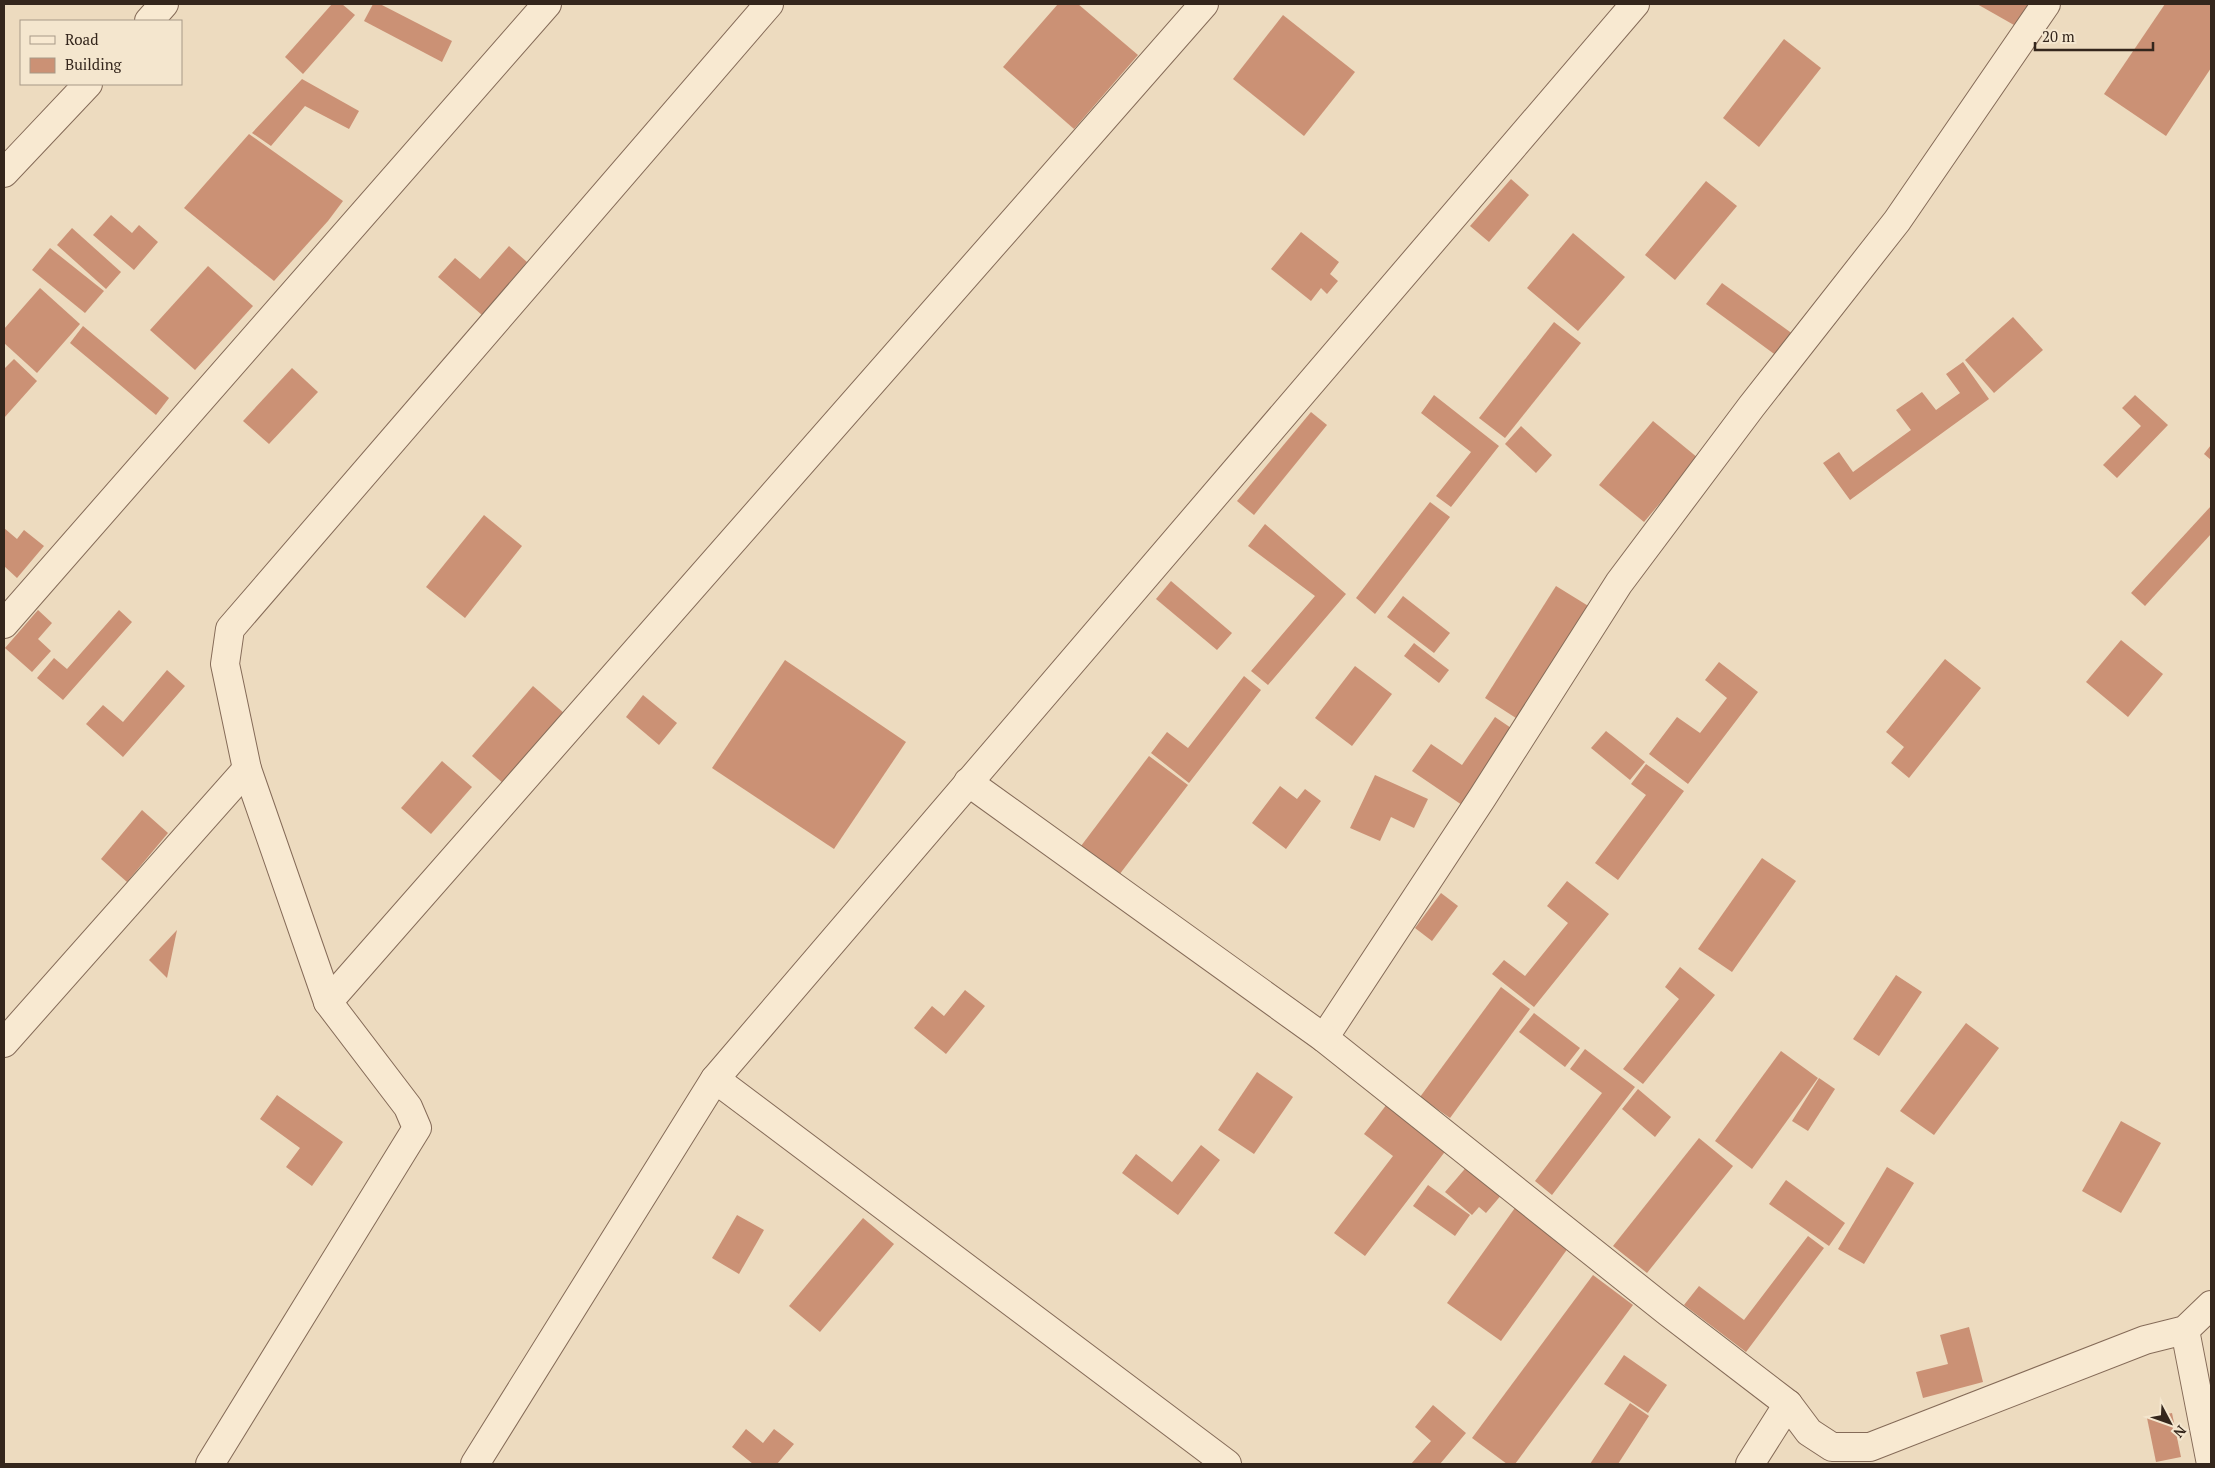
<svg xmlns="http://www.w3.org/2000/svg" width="2215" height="1468" font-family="'PT Serif',serif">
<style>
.building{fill:#cb9175}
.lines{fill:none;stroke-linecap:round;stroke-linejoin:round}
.minor-casing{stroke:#856b58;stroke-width:30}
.minor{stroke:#f8e9d1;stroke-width:28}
</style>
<rect width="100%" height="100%" fill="#eddbbf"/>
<g class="building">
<polygon points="332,4 342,4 355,15 303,74 285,57"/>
<polygon points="373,4 380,4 452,41 442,62 364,21"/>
<polygon points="1058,4 1078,4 1138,55 1074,129 1003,67"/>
<polygon points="1977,4 2035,4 2021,29"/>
<polygon points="2165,4 2211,4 2211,68 2166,136 2104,94"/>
<polygon points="1283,15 1355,72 1304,136 1233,79"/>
<polygon points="1784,39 1821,68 1759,147 1723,118"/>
<polygon points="302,79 359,111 349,129 305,106 271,146 252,133"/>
<polygon points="249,134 343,201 328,221 274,281 184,208"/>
<polygon points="1511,179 1529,195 1489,242 1470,226"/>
<polygon points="1706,181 1737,206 1675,280 1645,255"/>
<polygon points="111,215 132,233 139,225 158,242 134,270 93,235"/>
<polygon points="72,228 121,272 106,289 57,245"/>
<polygon points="1301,232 1339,262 1330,274 1338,281 1327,294 1321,288 1311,301 1271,269"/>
<polygon points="1573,233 1625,277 1578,331 1527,288"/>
<polygon points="509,246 527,262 482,315 438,277 455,258 480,279"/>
<polygon points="50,248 104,291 85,313 32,270"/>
<polygon points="208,266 253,306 195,370 150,330"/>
<polygon points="1722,283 1797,337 1781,359 1706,304"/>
<polygon points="40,288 80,324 37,373 4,343 4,329"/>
<polygon points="2013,317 2043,350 1994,393 1965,360"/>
<polygon points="1554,322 1581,343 1505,438 1479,418"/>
<polygon points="83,326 169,398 156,415 70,343"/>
<polygon points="14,359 37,381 4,418 4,369"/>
<polygon points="1963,362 1989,399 1850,500 1823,463 1839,452 1853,472 1911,430 1896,410 1922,392 1936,410 1960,393 1946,374"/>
<polygon points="292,368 318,392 269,444 243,421"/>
<polygon points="1434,395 1499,446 1451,507 1436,496 1471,452 1421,413"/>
<polygon points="2135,395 2168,425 2117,478 2103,465 2141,426 2122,408"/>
<polygon points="1311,412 1327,425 1254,515 1237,501"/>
<polygon points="1653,421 1698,458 1644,522 1599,485"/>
<polygon points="1521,426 1552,455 1536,473 1505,444"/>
<polygon points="2211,445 2211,460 2204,454"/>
<polygon points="1430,502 1450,517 1375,614 1356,598"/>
<polygon points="2211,506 2211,534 2145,606 2131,593"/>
<polygon points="484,515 522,546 465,618 426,587"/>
<polygon points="1265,524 1346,594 1268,685 1251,671 1315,596 1248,546"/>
<polygon points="4,528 17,539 24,530 44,546 17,578 4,566"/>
<polygon points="1171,581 1232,633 1217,650 1156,599"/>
<polygon points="1556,586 1590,607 1519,720 1485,698"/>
<polygon points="1403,596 1450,633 1434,653 1387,617"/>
<polygon points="38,610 52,623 38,639 51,651 32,672 5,648"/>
<polygon points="119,610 132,622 63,700 37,678 54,658 67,669"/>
<polygon points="2121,640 2163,674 2128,717 2086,682"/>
<polygon points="1414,643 1449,670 1439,683 1404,656"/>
<polygon points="1945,659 1981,688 1909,778 1891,763 1904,747 1886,732"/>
<polygon points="785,660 906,742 834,849 712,768"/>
<polygon points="1719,662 1758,692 1688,784 1649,754 1677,717 1700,733 1727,698 1705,680"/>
<polygon points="1355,666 1392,694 1352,746 1315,718"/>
<polygon points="167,670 185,686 123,757 86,724 103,705 123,722"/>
<polygon points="1244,676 1261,690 1189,783 1151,753 1167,732 1188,748"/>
<polygon points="533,686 565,714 504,784 472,756"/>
<polygon points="643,695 677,723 659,745 626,717"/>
<polygon points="1495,717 1514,730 1462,805 1412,771 1431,744 1462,765"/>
<polygon points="1606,731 1645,762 1630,780 1591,748"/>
<polygon points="1149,756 1188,785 1119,875 1081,846"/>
<polygon points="442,761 472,787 431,834 401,808"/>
<polygon points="1646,764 1684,791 1618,880 1595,863 1646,795 1631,784"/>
<polygon points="1375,775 1428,799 1414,828 1391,817 1380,841 1350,828"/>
<polygon points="1280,786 1297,799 1305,789 1321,801 1286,849 1252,823"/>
<polygon points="142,810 168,833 127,882 101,859"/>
<polygon points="1762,858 1796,881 1732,972 1698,949"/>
<polygon points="1567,881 1609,914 1534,1007 1492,974 1504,960 1525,976 1568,923 1547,906"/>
<polygon points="1441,893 1458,906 1432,941 1415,928"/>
<polygon points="177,930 167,978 149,960"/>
<polygon points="1680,967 1715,995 1643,1084 1623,1069 1679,999 1665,987"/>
<polygon points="1896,975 1922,992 1879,1056 1853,1039"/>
<polygon points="1501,987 1530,1009 1450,1118 1420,1097"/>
<polygon points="965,990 985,1006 946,1054 914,1028 932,1006 944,1016"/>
<polygon points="1534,1013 1580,1048 1565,1067 1519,1032"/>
<polygon points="1966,1023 1999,1048 1934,1135 1900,1111"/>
<polygon points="1585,1049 1635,1087 1552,1195 1535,1181 1602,1093 1570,1069"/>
<polygon points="1781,1051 1818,1078 1752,1169 1715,1141"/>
<polygon points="1257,1072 1293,1097 1254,1154 1218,1130"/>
<polygon points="1819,1078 1835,1089 1808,1131 1792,1121"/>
<polygon points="1638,1089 1671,1117 1655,1137 1622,1109"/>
<polygon points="277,1095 343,1142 312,1186 286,1167 300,1148 260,1119"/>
<polygon points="1387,1104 1447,1149 1365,1256 1334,1233 1393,1156 1364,1134"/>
<polygon points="2121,1121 2161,1143 2121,1213 2082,1191"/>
<polygon points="1699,1138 1733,1166 1647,1273 1613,1246"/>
<polygon points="1201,1145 1220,1160 1178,1215 1122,1173 1136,1154 1172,1182"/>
<polygon points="1469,1164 1503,1193 1486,1213 1479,1207 1472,1215 1445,1192"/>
<polygon points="1887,1167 1914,1183 1864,1264 1838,1249"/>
<polygon points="1786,1180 1845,1223 1829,1246 1769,1204"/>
<polygon points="1428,1185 1470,1215 1455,1236 1413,1206"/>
<polygon points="1517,1205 1571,1244 1501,1341 1447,1303"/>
<polygon points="737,1215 764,1230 739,1274 712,1258"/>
<polygon points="863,1218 894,1244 820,1332 789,1306"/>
<polygon points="1808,1236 1824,1248 1746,1352 1684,1305 1699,1286 1744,1320"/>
<polygon points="1593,1275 1633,1305 1515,1464 1507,1464 1472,1438"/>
<polygon points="1969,1327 1983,1382 1923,1398 1916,1372 1948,1364 1940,1335"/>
<polygon points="1624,1355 1667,1385 1648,1413 1604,1384"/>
<polygon points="1630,1403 1649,1416 1618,1464 1590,1464"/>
<polygon points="1433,1405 1466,1433 1440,1464 1411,1464 1431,1441 1415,1427"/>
<polygon points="2172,1413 2181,1457 2156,1462 2147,1418"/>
<polygon points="746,1429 763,1443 774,1429 794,1444 777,1464 753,1464 732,1447"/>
</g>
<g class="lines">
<defs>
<g id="minor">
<polyline points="2046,4 1897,221 1751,407 1619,583 1482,798 1324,1038 1668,1312 1788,1404 1809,1432 1832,1447 1870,1447 2145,1340 2185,1330 2211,1305"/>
<polyline points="149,21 164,4"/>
<polyline points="4,173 88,84"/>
<polyline points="4,624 547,4"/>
<polyline points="968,782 1324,1038"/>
<polyline points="328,1002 1204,4"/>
<polyline points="4,1043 247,769"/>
<polyline points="715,1079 1227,1464"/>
<polyline points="2185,1330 2211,1464"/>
<polyline points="210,1464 417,1128 408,1107 328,1002 247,769 225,664 230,629 769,4"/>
<polyline points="475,1464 715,1079 1635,4"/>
<polyline points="1750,1464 1788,1404"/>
</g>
</defs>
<use href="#minor" class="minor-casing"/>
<use href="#minor" class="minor"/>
</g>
<rect width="2215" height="1468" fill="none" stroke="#34261c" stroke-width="10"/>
<rect x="20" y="20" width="162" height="65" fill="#f4e6ce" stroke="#a79987"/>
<rect x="30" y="36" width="25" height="8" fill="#f8e9d1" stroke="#a79987"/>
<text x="65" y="45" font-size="15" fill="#34261c">Road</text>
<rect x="30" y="58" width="25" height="15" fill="#cb9175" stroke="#a79987"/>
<text x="65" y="70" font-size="15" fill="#34261c">Building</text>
<g transform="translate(2170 1423) rotate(131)" stroke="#f4e6ce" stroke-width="4" paint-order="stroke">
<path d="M0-4L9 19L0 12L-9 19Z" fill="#34261c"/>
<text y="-8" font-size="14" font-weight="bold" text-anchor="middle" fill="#34261c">N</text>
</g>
<path d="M2035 42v8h118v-8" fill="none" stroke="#34261c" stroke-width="2.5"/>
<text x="2042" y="42" font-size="15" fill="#34261c" stroke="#f4e6ce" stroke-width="4" paint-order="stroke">20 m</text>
</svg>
